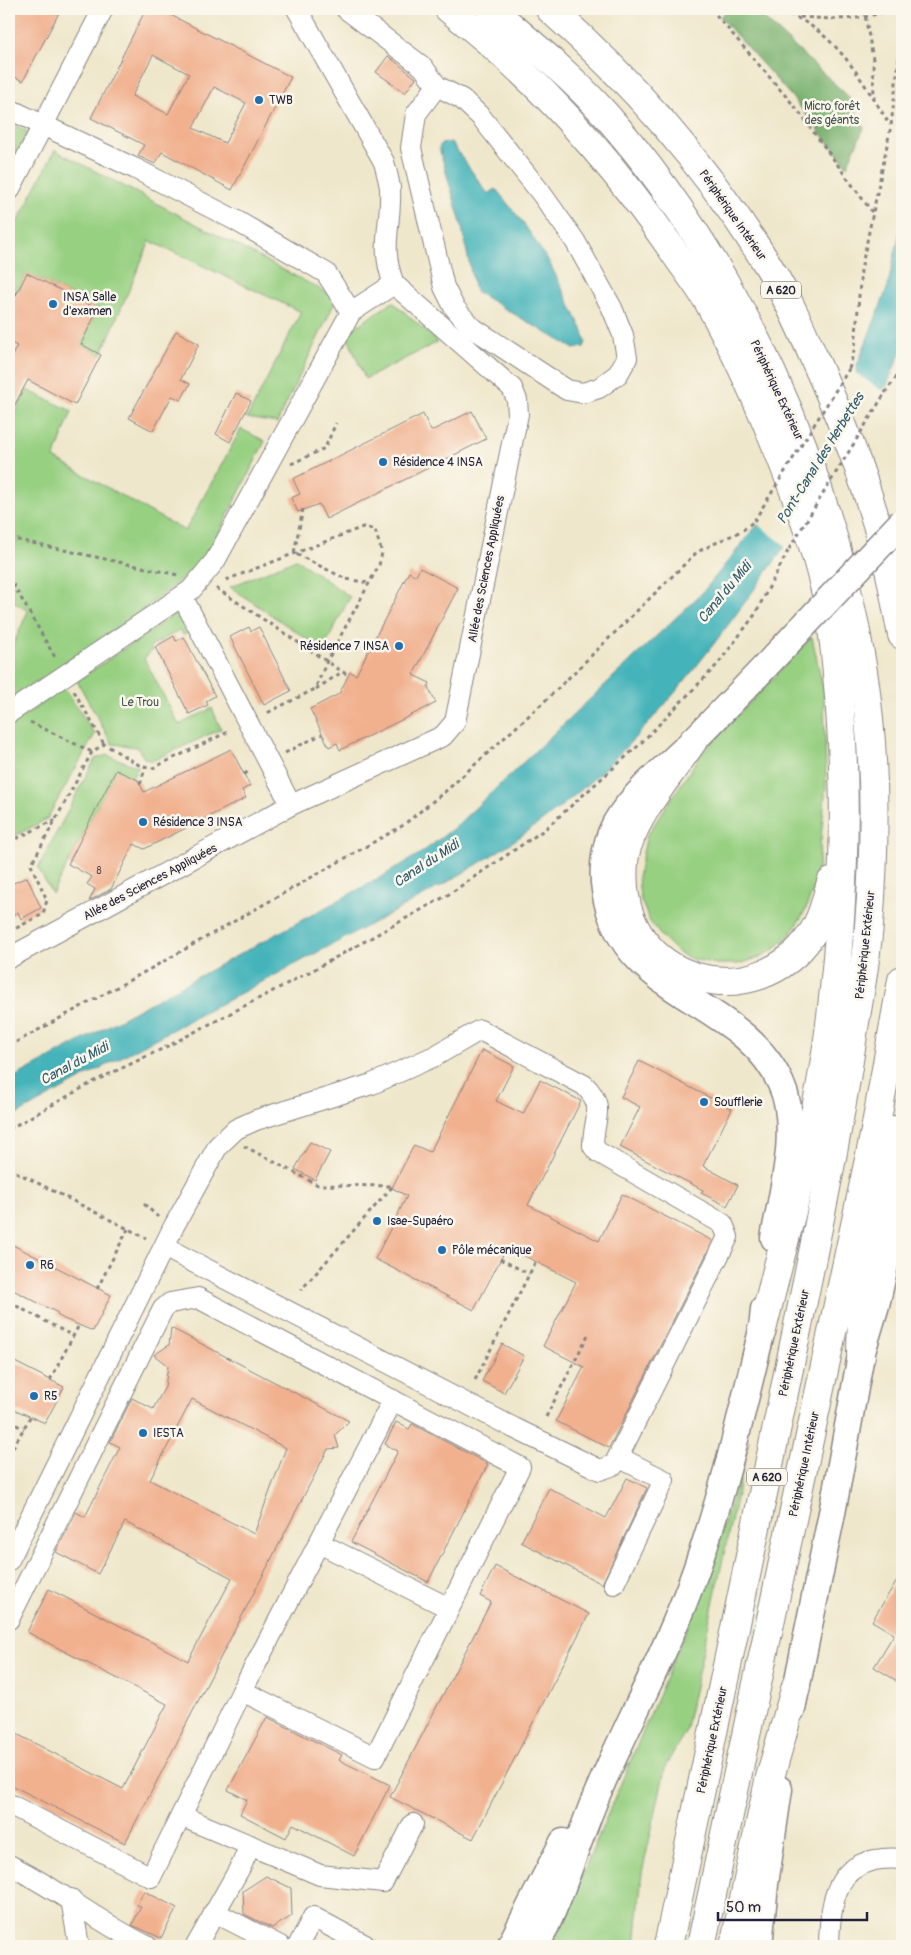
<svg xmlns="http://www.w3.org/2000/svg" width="911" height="1955" font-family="Pangolin,sans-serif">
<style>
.green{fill:#98d082;stroke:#5d795e}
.forest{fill:#7ab270;stroke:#4e6a56}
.water{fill:#44b4ba;stroke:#336b7a}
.pier{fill:#efe7cb}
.building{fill:#f1b08e;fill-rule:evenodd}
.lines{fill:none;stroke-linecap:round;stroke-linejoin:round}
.minor-casing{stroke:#888483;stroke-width:22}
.major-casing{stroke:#888483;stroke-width:29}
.highway-casing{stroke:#888483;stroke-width:30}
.path{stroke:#888483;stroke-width:3;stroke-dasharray:4 4;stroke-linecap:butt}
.minor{stroke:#fff;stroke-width:20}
.major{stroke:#fff;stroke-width:26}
.highway{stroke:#fff;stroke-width:28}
.major-bridge-casing{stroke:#888483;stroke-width:29;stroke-linecap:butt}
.path-bridge{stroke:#888483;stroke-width:3;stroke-dasharray:4 4;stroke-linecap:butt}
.major-bridge{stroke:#fff;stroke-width:26}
.poi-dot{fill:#1f6fb2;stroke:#fbf7ec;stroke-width:2}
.labels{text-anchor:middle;stroke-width:5;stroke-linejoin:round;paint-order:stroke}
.number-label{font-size:10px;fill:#564650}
.shield{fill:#fbf7ec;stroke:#636270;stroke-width:1}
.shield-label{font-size:11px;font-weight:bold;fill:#22223b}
.poi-label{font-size:12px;fill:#22223b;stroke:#fbf7ec;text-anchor:start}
.park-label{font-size:12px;fill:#455650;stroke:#fbf7ec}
.street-label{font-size:12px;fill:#22223b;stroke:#fbf7ec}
.water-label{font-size:14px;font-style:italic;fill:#305c6e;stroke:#fbf7ec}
</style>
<rect width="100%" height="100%" fill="#fbf7ec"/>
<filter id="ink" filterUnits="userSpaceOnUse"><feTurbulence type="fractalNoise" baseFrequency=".02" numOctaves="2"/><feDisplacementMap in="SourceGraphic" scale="10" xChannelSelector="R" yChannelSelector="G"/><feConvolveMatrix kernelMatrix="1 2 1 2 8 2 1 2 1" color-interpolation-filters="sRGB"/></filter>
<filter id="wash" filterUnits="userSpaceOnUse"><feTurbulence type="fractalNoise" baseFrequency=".0096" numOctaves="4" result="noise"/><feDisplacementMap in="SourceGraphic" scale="20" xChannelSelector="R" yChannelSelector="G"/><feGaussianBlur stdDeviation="1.12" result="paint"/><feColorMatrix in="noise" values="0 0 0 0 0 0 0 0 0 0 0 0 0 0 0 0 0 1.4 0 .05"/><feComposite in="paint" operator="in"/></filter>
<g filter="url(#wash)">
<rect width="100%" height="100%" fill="#efe7cb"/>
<g class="green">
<polygon points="9,122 28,132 9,170"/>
<polygon points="55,150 337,298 277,423 247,418 301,312 150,241 101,355 81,344 98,309 27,273 18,291 9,285 9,238"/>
<polygon points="393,302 438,342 365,379 346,333"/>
<polygon points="27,390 72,411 54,458 185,531 241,429 265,441 214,543 199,565 150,605 9,701 9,654 28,611 9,599 9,424"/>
<polygon points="296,559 350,597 323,650 230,587"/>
<polygon points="179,611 190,632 183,635 180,630 150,647 152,651 144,658 179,725 212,708 221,729 152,761 144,758 137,747 112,744 77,681"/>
<polygon points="812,637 824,693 826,786 817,879 805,911 791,934 773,950 758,958 738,964 717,964 692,959 677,952 662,937 650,922 640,898 638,876 647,835 702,753"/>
<polygon points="64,688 95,734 47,819 9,839 9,726"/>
<polygon points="107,755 139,767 132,778 116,771 52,894 38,868 95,759"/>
<polygon points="749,1440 685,1732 666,1765 642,1873 635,1946 552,1946 697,1604 731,1502"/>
</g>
<polygon class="forest" points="727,9 757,12 849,97 864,128 847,166 792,97 720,17"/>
<g class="water">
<polygon points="451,142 488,194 496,189 524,224 549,262 583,331 586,342 584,347 574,349 478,293 474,287 461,223 439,148 441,144"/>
<path d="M902,222V349L886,387L881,391L783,544L784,548C729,625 673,703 604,769C524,846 422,897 324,949C219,1005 113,1060 9,1119V1080L383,876L424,851L455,827L703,592L758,524L856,374L857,365L887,289Z"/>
</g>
<polygon class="pier" points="854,372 884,392 786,546 756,523"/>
<g id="blocks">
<g class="building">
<polygon points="9,9 61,9 23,81 9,74"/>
<path d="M146,9H159L291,77L232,190L162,152L155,164L138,156L144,145L91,118ZM153,55L189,74L168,114L132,96ZM214,87L246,103L225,143L193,128Z"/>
<polygon points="388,56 416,78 405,93 376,72"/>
<polygon points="27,273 98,309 81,344 101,355 75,405 28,380 9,416 9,361 17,346 9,342 9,294 15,297"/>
<polygon points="176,331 199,344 181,379 190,384 181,400 172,396 153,431 129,418"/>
<polygon points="236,393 251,401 230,442 216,434"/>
<polygon points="472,411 486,439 326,519 319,504 298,512 291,498 300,494 293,479 423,414 431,431"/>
<polygon points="420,568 458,588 413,675 430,683 428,687 436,703 340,750 337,743 329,747 310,709 339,694 350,672 356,675 409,572 416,576"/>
<polygon points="249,627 251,631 259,627 291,691 264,705 230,637"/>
<polygon points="174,636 176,641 184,637 215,696 206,701 208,705 189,714 155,647"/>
<polygon points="231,749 250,786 242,790 246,798 144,849 134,844 111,889 89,901 95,889 87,884 92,877 68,864 116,770 138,780 144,792"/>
<polygon points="27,877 41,908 21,919 18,912 9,917 9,885"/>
<polygon points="482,1050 514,1066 496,1101 523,1114 540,1080 581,1101 528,1205 599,1241 622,1194 713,1241 609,1448 556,1421 584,1367 543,1346 576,1282 507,1247 474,1310 375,1259 407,1196 392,1188 398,1176 414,1145 430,1152"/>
<polygon points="639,1061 732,1109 703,1166 738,1185 727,1206 701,1193 703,1190 620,1147 640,1107 621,1097"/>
<polygon points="310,1142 330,1152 315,1180 295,1169"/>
<polygon points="9,1243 111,1295 93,1331 64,1319 57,1315 58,1313 9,1288"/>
<path d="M171,1328L349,1421L335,1435L339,1448L328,1449L125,1843L9,1784V1730L123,1789L167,1704L27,1632L49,1589L188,1661L232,1578L125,1522L98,1574L56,1552L76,1512L85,1517L120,1447L110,1442L132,1398L153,1409L165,1387L168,1366L154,1355L169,1345ZM192,1399L286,1448L254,1534L150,1480Z"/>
<polygon points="502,1344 524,1356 504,1393 482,1381"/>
<polygon points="9,1359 64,1387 45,1423 9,1407"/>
<polygon points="396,1422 409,1429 412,1424 488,1464 428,1582 351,1542 398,1451 385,1444"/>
<polygon points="627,1478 647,1488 602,1584 521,1542 549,1488 606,1518"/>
<polygon points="495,1566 589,1614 473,1839 390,1797 491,1602 480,1596"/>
<polygon points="902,1572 902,1684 874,1667 894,1634 872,1621"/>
<polygon points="267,1717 342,1755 339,1760 390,1785 354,1856 293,1824 286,1838 240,1814 247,1800 228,1790"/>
<polygon points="266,1876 291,1888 292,1916 272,1928 244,1914 243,1891"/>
<polygon points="144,1891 177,1908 161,1938 132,1925 141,1907 137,1905"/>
</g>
</g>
</g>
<g filter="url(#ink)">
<use href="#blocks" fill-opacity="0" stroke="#888483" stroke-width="1"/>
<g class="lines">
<defs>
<g id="minor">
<polyline points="346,9 423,67 437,86 462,99 481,117 541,193 575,241 612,308 623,335 627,358 618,374 599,388 583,393 567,390 470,326 454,307 444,287 411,148 416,114 437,86"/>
<polyline points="9,109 136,169 235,220 326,273 351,312"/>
<polyline points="9,191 103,9"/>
<polyline points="182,596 291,805"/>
<polyline points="9,713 191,590 215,561 351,312 394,284"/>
<path d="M9,958L291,805L443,736L455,722L518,414L517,400L512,388L394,284C379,246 392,225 390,188C389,180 386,170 384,162L297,9"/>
<polyline points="319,1543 449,1608"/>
<path d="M9,1560L174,1226L218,1146L236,1129L256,1120L372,1084L435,1056L480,1030L584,1085C607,1107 593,1118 593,1146L598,1152L723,1224L728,1237L614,1465L600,1470L514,1428L164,1247"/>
<polyline points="614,1584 664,1480 618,1457"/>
<polyline points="9,1619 163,1309 170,1303 198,1298 520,1467 375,1757 242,1691 151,1877 9,1804"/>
<polyline points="242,1691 393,1400"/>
<polyline points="181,1816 320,1875 383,1882 413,1824"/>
<path d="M9,1865C57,1888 99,1923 147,1946"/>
<polyline points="71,1899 79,1946"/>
<polyline points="214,1912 280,1946"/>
<polyline points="196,1946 242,1864 250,1845"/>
<polyline points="298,1946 313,1917 367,1946"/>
<path d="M829,1946C830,1894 838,1854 902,1859"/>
</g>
<g id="major">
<path d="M774,1238C782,1193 801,1127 781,1084C744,998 621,999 605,890C601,866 606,836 620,816C641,786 669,765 694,740C729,705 763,669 797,633"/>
<polyline points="792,1709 833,1508 861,1355 876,1305 902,1191"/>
<polyline points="510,1946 563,1842"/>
<path d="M536,1946C562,1897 576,1843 598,1792C630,1718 669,1647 696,1570C724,1492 742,1411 762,1330L764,1309"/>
<polyline points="759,1946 765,1884 779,1789"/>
</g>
<g id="highway">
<path d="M449,9C534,75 610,159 672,249C684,267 698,284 709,303C736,352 759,403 780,455C798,501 815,545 826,594C834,632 837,671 840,710C848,812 843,914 831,1016C819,1122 787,1226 762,1330"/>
<path d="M491,9C531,43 571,76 606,115C738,265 830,468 862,665C876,750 876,839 869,925C866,959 860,994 854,1028C839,1131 817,1233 796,1335C754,1539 711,1742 668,1946"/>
<path d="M550,9C635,84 709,170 769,267C787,296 801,328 814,358C842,420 867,484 884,550C892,577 896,606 902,635"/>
<path d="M693,741C670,775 640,808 627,847C623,859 623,875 624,888C632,985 757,1015 811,935C822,919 826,901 831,882"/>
<polyline points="861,1355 862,1307 894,1130"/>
<polyline points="701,1946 874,1136 902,980"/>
<polyline points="734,1946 769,1781 796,1686"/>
</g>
</defs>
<use href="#minor" class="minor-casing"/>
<use href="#major" class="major-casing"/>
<use href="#highway" class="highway-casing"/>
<g class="path">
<polyline points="711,9 796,108 872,212"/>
<path d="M774,9C833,25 859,76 890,125"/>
<polyline points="864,9 873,59 874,98"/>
<path d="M800,17C826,19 866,22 889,9"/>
<polyline points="9,288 17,294"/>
<polyline points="849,369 855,347 861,270 891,126 902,32"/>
<polyline points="885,393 902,369"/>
<polyline points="291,464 325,448 336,423"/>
<polyline points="303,509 294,553 346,579 369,583"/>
<polyline points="9,538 178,575"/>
<polyline points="9,577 56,659"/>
<polyline points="226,580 363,527 375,530 382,553 379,565 327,661 315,689 265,714"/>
<polyline points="216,588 349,676"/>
<polyline points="316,689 342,672"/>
<polyline points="74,691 104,744"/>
<polyline points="30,722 92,752"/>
<polyline points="285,753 322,734"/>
<polyline points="244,774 251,771"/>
<polyline points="140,784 146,766"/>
<polyline points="9,842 55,820"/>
<polyline points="9,932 43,914 47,900 31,865 92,752 104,744 139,765 153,768 230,731"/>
<polyline points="9,1046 150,969 402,826 447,790 547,699 697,552 743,530 754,521"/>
<polyline points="9,1129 95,1081 164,1048 315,969 446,896 544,830 638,746 717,665 754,616 789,549"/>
<polyline points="244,1146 318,1185 393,1186 301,1290"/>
<polyline points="9,1176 16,1172 146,1238"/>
<polyline points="144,1204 158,1217"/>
<polyline points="500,1259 529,1274"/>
<polyline points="97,1289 128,1229"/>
<polyline points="9,1302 73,1336"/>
<polyline points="50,1380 79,1325"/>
<polyline points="475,1380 536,1261"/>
<polyline points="546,1417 589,1333"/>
<polyline points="9,1421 24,1429"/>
<polyline points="9,1455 30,1417"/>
</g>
<use href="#minor" class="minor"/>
<use href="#major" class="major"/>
<use href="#highway" class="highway"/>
<defs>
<polyline id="major-bridge" points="797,633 902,522"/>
</defs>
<use href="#major-bridge" class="major-bridge-casing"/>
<g class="path-bridge">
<polyline points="754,521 849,369"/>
<polyline points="789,549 885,393"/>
</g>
<use href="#major-bridge" class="major-bridge"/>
</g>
</g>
<g class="poi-dot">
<circle cx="259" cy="100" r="5"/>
<circle cx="53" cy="304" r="5"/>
<circle cx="383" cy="462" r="5"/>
<circle cx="399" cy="646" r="5"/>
<circle cx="143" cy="822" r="5"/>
<circle cx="704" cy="1102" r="5"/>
<circle cx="377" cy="1221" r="5"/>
<circle cx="442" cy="1250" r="5"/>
<circle cx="30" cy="1265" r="5"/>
<circle cx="34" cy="1396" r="5"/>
<circle cx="143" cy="1433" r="5"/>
</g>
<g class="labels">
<g class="number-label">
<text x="99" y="874">8</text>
</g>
<g class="shield">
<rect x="761" y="281.5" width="40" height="17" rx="4"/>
<rect x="747" y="1468.5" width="40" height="17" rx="4"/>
</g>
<g class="shield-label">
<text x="781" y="294">A 620</text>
<text x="767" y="1481">A 620</text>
</g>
<g class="poi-label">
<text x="269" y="104">TWB</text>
<text x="63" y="301">INSA Salle<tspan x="63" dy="14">d'examen</tspan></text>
<text x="393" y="466">Résidence 4 INSA</text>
<text x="389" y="650" text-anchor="end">Résidence 7 INSA</text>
<text x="153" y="826">Résidence 3 INSA</text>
<text x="714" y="1106">Soufflerie</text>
<text x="387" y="1225">Isae-Supaéro</text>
<text x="452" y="1254">Pôle mécanique</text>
<text x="40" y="1269">R6</text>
<text x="44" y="1400">R5</text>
<text x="153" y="1437">IESTA</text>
</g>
<g class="park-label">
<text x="832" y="110">Micro forêt<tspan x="832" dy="14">des géants</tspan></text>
<text x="140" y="706">Le Trou</text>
</g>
<g class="street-label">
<text transform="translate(733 215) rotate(55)" y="4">Périphérique Intérieur</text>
<text transform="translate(777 390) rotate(65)" y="4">Périphérique Extérieur</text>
<text transform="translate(486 569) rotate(-79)" y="4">Allée des Sciences Appliquées</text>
<text transform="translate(150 882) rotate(-28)" y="4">Allée des Sciences Appliquées</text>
<text transform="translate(865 945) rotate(-84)" y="4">Périphérique Extérieur</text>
<text transform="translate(794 1343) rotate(-78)" y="4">Périphérique Extérieur</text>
<text transform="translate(804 1464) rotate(-78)" y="4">Périphérique Intérieur</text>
<text transform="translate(712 1740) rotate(-78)" y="4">Périphérique Extérieur</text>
</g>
<g class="water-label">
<text transform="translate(820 458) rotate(-58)" y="5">Pont-Canal des Herbettes</text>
<text transform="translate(724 592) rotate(-50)" y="5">Canal du Midi</text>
<text transform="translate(426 863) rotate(-33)" y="5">Canal du Midi</text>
<text transform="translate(74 1063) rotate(-28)" y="5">Canal du Midi</text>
</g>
</g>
<rect width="911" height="1955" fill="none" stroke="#fbf7ec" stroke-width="30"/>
<path d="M718 1912v8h149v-8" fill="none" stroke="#22223b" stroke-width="2.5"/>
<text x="726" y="1912" font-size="15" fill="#22223b" stroke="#fbf7ec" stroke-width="4" paint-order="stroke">50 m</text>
</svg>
